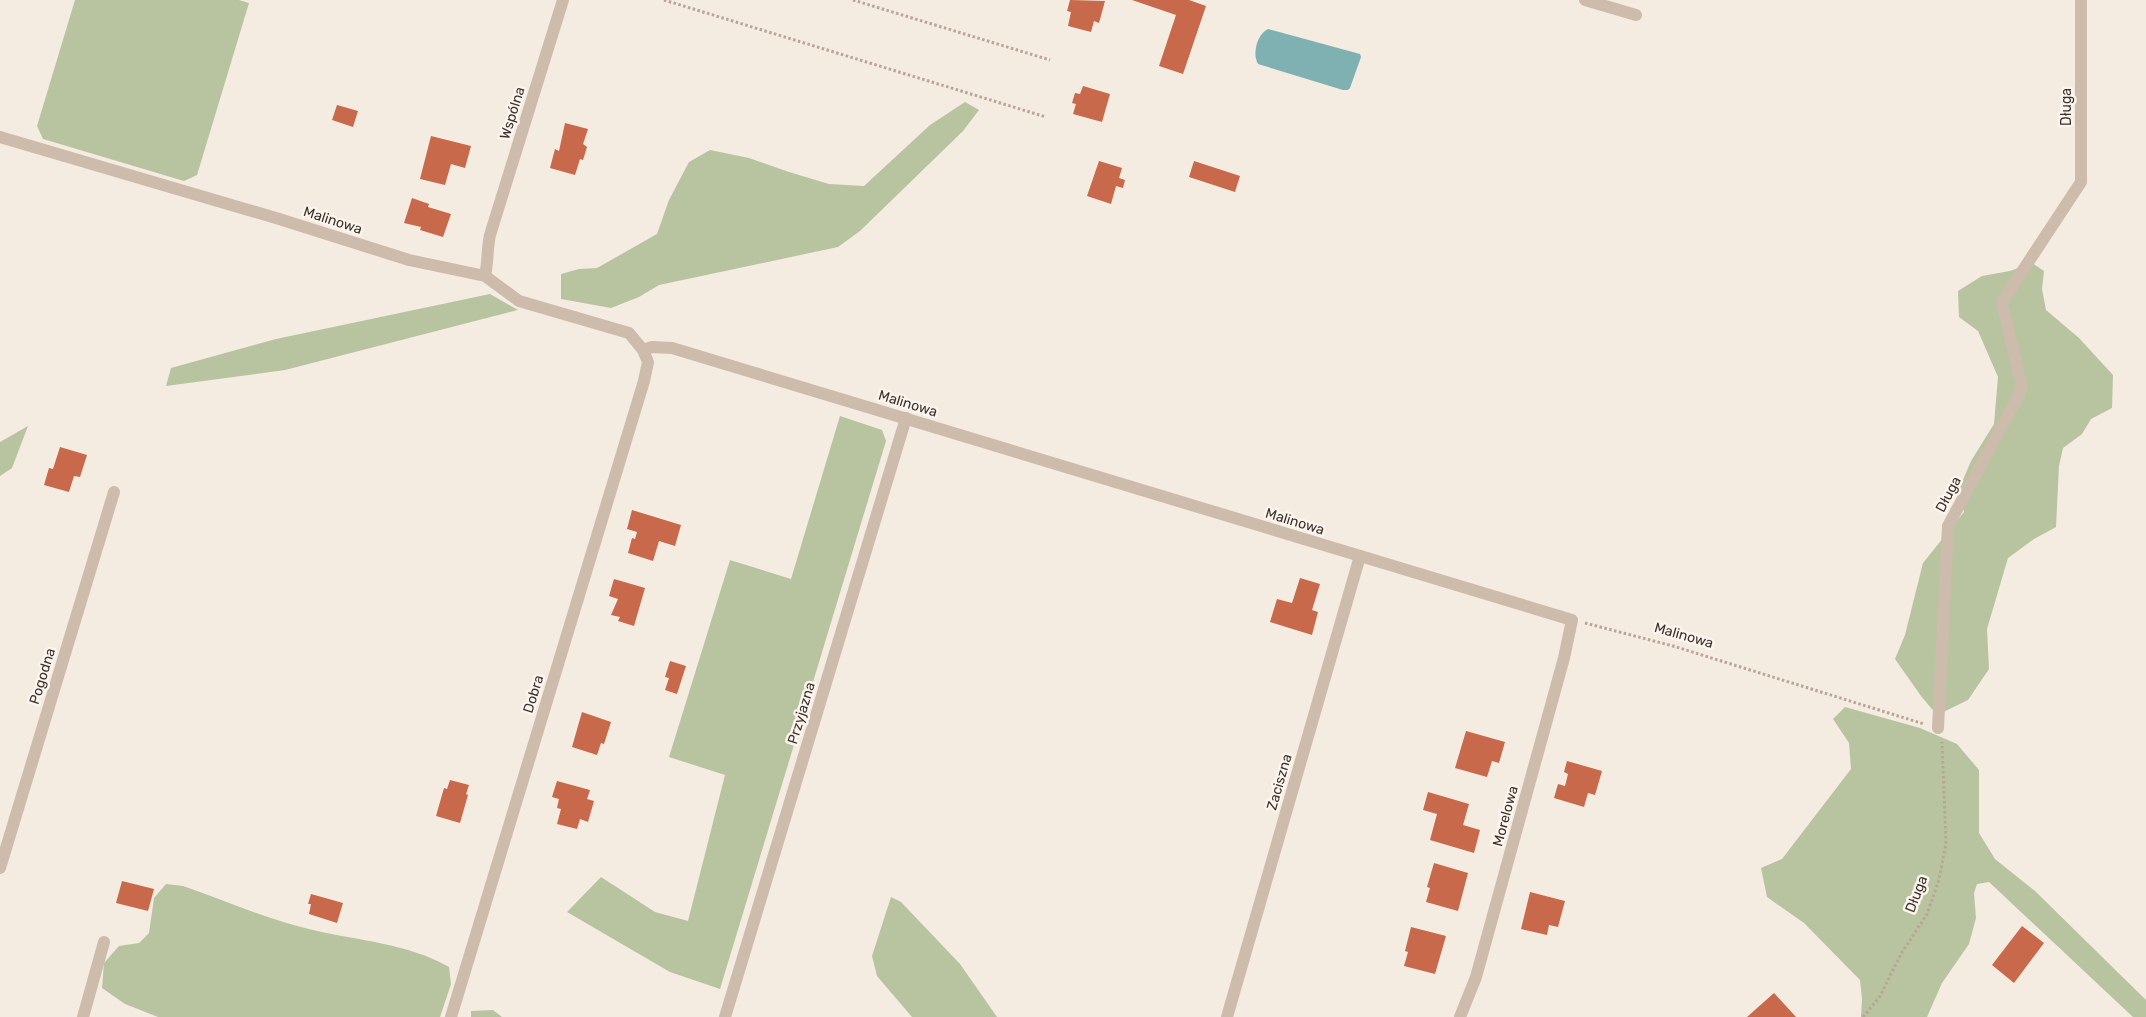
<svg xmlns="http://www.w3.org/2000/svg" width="2146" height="1017" font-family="Rubik,sans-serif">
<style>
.green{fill:#b8c4a0}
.water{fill:#7fb0b2}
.building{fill:#c8694b}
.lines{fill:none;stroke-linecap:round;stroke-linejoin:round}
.path{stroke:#b9a596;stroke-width:3;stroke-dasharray:2.5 2.5;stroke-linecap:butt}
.minor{stroke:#cdbbac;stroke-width:12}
.labels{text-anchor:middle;stroke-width:5;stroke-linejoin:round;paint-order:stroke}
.street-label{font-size:14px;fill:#3b302b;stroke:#fbf5ee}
</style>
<rect width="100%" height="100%" fill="#f4ebe1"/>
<g class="green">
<polygon points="75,0 239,0 249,3 197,175 184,181 43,139 37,126"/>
<polygon points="965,102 979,110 963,131 860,231 838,247 659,285 639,297 611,308 561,299 561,274 579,269 597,268 657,234 669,200 689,162 710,150 749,158 789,172 829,184 864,186 930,125"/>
<polygon points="2032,263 2044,271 2042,289 2046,310 2079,338 2113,375 2112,408 2091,419 2082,434 2063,448 2059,466 2056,527 2034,539 2008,558 1987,629 1989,669 1968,700 1937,715 1921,696 1895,659 1905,635 1923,563 1964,512 1960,487 1971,461 1994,424 1998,377 1978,331 1959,317 1958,291 1982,276 2010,271"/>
<polygon points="490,294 518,310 285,370 166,386 171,368 276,339"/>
<polygon points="840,416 882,430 886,441 720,989 670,972 567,912 601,877 655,912 688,921 725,775 669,757 730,560 791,579"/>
<polygon points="28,426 12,468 0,476 0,442"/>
<polygon points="1845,707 1920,728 1957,744 1979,770 1979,833 1995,859 2035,891 2146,1000 2146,1017 2133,1017 1989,882 1977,884 1974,893 1976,918 1969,944 1942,983 1927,1017 1861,1017 1862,999 1860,980 1804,923 1767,897 1761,868 1782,859 1851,769 1849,743 1833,719"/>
<path d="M166,884L183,886C226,901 269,920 313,930C359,941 407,943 449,967L451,984L440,1017H158L125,1004L102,988L104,963L119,946L139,943L149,933L154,898Z"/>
<polygon points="891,897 901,902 960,964 997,1017 912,1017 877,976 872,956"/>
<polygon points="493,1010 502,1017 471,1017 471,1011"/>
</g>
<path class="water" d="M1268,29L1360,54L1361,57L1350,88L1348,90H1343L1258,64C1252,54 1257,34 1268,29Z"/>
<g class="building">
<polygon points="1070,0 1105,1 1099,23 1094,21 1091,32 1068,26 1071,12 1067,11"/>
<polygon points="1132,0 1189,0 1206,6 1183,74 1159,66 1176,15"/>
<polygon points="1083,86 1110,94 1102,122 1073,114 1076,104 1072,103 1075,93 1080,94"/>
<polygon points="337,105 358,111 353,127 332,120"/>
<polygon points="565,123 588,129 583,144 587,147 583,160 580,159 575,175 550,168 555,149 559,151"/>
<polygon points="431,136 471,146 465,168 451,164 445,185 420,179"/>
<polygon points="1099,161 1122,168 1119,178 1125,180 1123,188 1116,186 1111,204 1087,196"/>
<polygon points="1194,161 1240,176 1235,192 1189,177"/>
<polygon points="412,198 429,204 428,207 451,214 443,237 420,230 421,227 404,223"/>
<polygon points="60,447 87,455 80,477 74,476 69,492 44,485 49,468 53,469"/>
<polygon points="632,510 681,525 675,546 659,541 653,561 628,553 632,538 635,539 637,532 627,529"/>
<polygon points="1300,578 1320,584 1312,610 1318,612 1312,635 1270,622 1277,599 1292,603"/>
<polygon points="614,579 645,588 634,626 618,621 620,617 611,615 618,599 609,596"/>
<polygon points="670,661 686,666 677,694 665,690 669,678 665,677"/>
<polygon points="582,712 611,722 604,744 601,743 597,755 572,747"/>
<polygon points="1466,731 1505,742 1499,763 1492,761 1487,777 1455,768"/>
<polygon points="1567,761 1602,771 1595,795 1588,793 1584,807 1554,798 1558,784 1565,786 1568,774 1564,772"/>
<polygon points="450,780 469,785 466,794 468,795 460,823 436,816 444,788 447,789"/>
<polygon points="557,781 590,790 587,799 594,801 588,822 580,819 577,829 557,824 561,809 557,808 559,799 552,797"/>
<polygon points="1428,792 1469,804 1463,825 1480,830 1474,853 1430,840 1437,814 1423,810"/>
<polygon points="1434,863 1468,873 1458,911 1426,902 1430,888 1427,887"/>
<polygon points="122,881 154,889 148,911 116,903"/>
<polygon points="1530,892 1565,901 1558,927 1549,925 1547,935 1521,929"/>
<polygon points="311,894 343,903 337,923 309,914 311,904 308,904"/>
<polygon points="2022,926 2044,943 2014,983 1992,965"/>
<polygon points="1411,927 1446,936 1435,974 1404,966 1408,952 1405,951"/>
<polygon points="1774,993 1796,1017 1747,1017"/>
</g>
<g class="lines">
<g class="path">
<polyline points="664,0 1046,117"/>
<polyline points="853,0 1050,60"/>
<polyline points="1585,623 1673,646 1924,724"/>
<polyline points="1863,1017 1879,998 1901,954 1927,914 1939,880 1946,843 1942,742"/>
</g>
<g class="minor">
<polyline points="1585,0 1636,15"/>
<polyline points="0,137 276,218 409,260 485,276 519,301 629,333 643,350 648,362 644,381 451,1017"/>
<path d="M485,276C488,262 487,249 490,235L563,0"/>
<polyline points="643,350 652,347 672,348 1572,620 1564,658 1476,977 1460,1017"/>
<polyline points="1938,728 1948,526 2022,389 2002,302 2081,182 2081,0"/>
<polyline points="0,868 114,492"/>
<polyline points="83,1017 104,942"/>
<polyline points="725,1017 906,418"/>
<polyline points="1227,1017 1360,556"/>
</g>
</g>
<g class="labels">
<g class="street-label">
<text transform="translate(2066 107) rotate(-90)" y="5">Długa</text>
<text transform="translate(512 113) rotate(-73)" y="5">Wspólna</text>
<text transform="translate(333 220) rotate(18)" y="5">Malinowa</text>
<text transform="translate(908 403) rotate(17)" y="5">Malinowa</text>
<text transform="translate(1948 494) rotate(-62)" y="5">Długa</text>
<text transform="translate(1295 521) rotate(17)" y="5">Malinowa</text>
<text transform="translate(1684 635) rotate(16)" y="5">Malinowa</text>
<text transform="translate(42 676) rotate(-73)" y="5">Pogodna</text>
<text transform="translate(533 694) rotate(-73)" y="5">Dobra</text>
<text transform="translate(801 713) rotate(-73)" y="5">Przyjazna</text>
<text transform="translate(1279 782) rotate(-74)" y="5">Zaciszna</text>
<text transform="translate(1505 816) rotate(-75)" y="5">Morelowa</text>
<text transform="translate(1916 894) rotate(-69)" y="5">Długa</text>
</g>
</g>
</svg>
